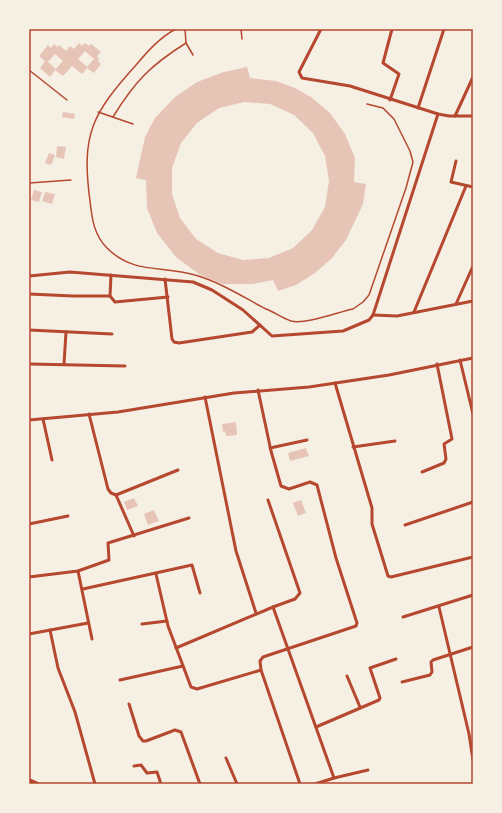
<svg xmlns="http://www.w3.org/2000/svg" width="502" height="813" font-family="Barlow,sans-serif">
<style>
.building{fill:#e6c5b7;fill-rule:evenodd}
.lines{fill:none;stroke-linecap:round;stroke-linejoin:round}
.service{stroke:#b5482f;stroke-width:1.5}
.minor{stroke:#b5482f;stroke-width:3}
.tertiary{stroke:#b5482f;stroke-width:4}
.neatline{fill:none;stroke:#b5482f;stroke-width:1.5}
</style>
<rect width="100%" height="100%" fill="#f6efe4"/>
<g class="building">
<path d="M79,43L82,46L85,43L89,46L91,44L101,52L97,56L99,59L98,61L101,64L94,73L87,68L82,74L72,66L63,76L55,70L63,61L55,54L48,62L56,69L50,77L40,68L45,61L39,56L48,45L51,48L54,44L57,47L59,45L66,51L70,46L74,49ZM85,51L94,59L87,67L78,59Z"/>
<path d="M247,67L250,78L276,81L295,88L311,97L330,113L345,134L355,158L354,182L366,184L363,204L355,221L346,240L332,258L315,273L296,285L278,291L273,280L253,284H223L200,275L176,257L157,233L147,208L146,180L136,178L145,137L155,118L175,97L197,82L224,72ZM244,102L270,104L294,115L313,133L325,156L329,181L325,207L312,230L293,248L269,258L243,260L218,253L196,239L180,218L172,194V168L181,143L197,123L219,108Z"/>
<polygon points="63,112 75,114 74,119 62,117"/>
<polygon points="57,146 66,147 64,159 56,157"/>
<polygon points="49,153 55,155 51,165 45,163"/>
<polygon points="34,190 42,192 39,202 31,200"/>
<polygon points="45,192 55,194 52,204 42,201"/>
<polygon points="236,422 237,435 226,436 225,431 223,432 222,424"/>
<polygon points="306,448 309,456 290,461 288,453"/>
<polygon points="134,498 138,506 127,510 124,502"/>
<polygon points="301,500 306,513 298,516 293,503"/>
<polygon points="154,510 159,521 148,525 144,514"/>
</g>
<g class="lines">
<g class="service">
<path d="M176,29C160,37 147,52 136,65C92,114 81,134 90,201C92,219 94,235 107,248C134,275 163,265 195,275C220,282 243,297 266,309C274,312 282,318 291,321C305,325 338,312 353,309L363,302L369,295L406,188L413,162L410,151L394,119L383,108L367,104"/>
<polyline points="185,29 186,43 193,55"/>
<polyline points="241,29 242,39"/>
<polyline points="29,70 67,100"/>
<polyline points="98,112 133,124"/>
<path d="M113,117C135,81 151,65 186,43"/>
<polyline points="29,183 71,180"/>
</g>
<g class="minor">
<polyline points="321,29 299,72 302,78 350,86 438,114 449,116 473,116"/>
<polyline points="390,100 399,74 383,63 392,29"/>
<polyline points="418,108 444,29"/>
<polyline points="455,116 473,77"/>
<polyline points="456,161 451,182 473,187"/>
<polyline points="111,275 110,296 115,302 168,297"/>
<polyline points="29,276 70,272 193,282 212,290 243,310 272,336 343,331 369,320 373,315 438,114"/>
<polyline points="165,279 172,339 174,342 179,343 252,332 260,325"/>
<polyline points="29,294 73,296 110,296"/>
<polyline points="456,304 473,266"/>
<polyline points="414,312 466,186"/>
<polyline points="373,315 397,316 473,301"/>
<polyline points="29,330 112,334"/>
<polyline points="460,360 473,414"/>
<polyline points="29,364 125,366"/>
<polyline points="64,364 66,332"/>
<polyline points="335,383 372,508 372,524 388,576 391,577 473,557"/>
<polyline points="258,390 271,451 281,486 289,489 310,482 317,485 336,558 357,623 356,626 263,657 260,661 261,670 300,784"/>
<polyline points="205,397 236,551 256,613"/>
<polyline points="89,414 108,489 111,493 116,495 178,470"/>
<polyline points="43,419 52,460"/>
<polyline points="29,420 118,412 234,393 309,387 389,375 473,358"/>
<polyline points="353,447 395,441"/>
<polyline points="270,448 307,440"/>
<polyline points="422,472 444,463 446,459 444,444 452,439 437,364"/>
<polyline points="116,495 134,536"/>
<polyline points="268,500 300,593 295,599 273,607"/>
<polyline points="29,524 68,516"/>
<polyline points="405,525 473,502"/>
<polyline points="78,571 92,639"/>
<polyline points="156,574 168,626 191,687 197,689 261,670"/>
<polyline points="29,577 78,571 109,560 108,543 189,518"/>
<polyline points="83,589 192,565 200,593"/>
<polyline points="439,607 469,734 473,760"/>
<polyline points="403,617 473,595"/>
<polyline points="142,624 167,621"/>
<polyline points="50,630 58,668 75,712 95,784"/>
<polyline points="29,634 88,623"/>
<polyline points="176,648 273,607 334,778 315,784"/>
<polyline points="347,676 360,707"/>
<polyline points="120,680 183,666"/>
<polyline points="402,682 430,675 432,672 431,662 433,660 473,647"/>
<polyline points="129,704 139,736 143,741 146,741 175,730 181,732 200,784"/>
<polyline points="316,727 379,700 380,698 370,668 396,659"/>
<polyline points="226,758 237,784"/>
<polyline points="134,766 141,765 147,773 157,772 161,784"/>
<polyline points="334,778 368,770"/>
</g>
<polyline class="tertiary" points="29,780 38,784"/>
</g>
<rect width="502" height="813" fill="none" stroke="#f6efe4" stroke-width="60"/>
<rect x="30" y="30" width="442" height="753" class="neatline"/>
</svg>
